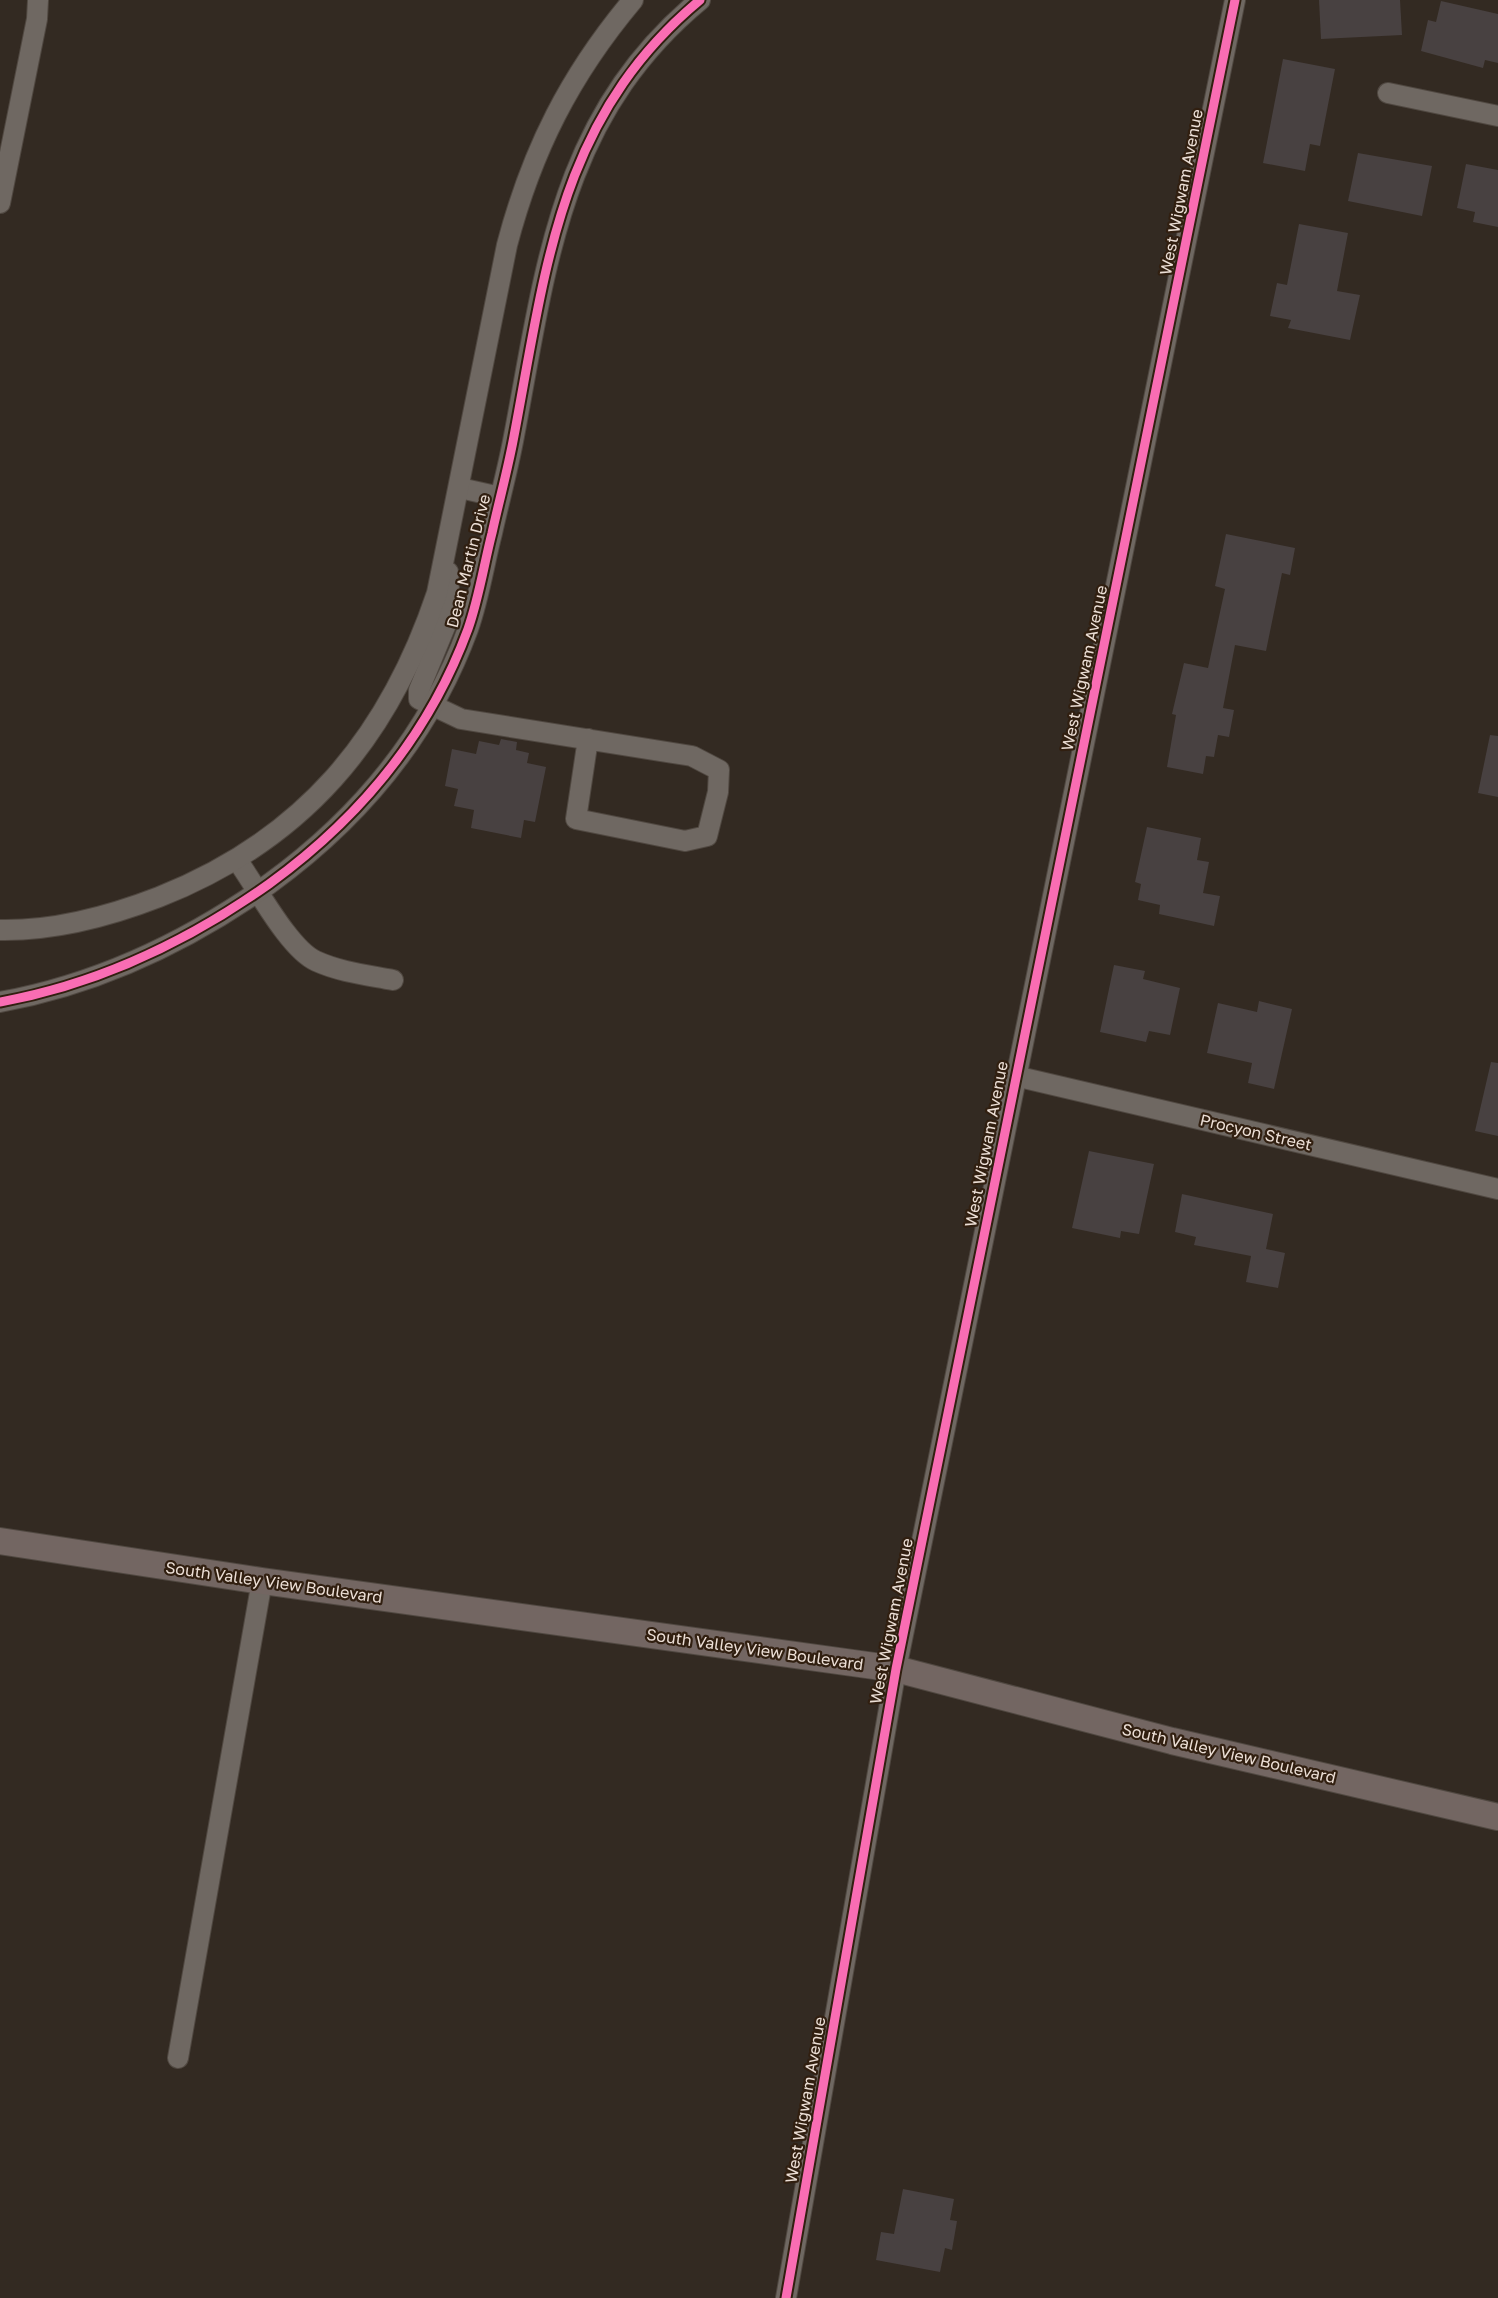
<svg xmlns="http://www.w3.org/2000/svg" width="1498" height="2298" font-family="'Golos Text',sans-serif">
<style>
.building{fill:#484141}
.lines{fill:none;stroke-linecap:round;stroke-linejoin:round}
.minor-casing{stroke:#504841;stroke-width:22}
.major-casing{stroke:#504841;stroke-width:28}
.minor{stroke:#6f6862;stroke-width:20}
.major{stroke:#736662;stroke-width:26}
.cycleway-casing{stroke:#311f10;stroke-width:13}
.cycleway{stroke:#f96db3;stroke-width:9}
.labels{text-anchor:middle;stroke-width:4.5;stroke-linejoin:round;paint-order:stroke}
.street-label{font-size:16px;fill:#ecdfd6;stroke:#311f10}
</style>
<rect width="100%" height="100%" fill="#332a22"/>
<g class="building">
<polygon points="1319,0 1400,0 1402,35 1321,39"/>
<polygon points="1441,1 1498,14 1498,63 1485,60 1483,68 1421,51 1428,20 1436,22"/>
<polygon points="1283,59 1335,69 1320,146 1310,144 1305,171 1263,163"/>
<polygon points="1358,153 1432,166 1422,216 1348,201"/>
<polygon points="1466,164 1498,170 1498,227 1473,222 1475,212 1457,208"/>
<polygon points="1299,224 1348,233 1337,291 1360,295 1350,340 1288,328 1291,320 1270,316 1277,283 1287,285"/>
<polygon points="1226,534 1295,548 1290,575 1282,573 1266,651 1235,645 1223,708 1234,710 1229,737 1218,735 1214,757 1206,756 1203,774 1167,767 1176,715 1172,714 1184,663 1208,668 1225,589 1215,586"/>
<polygon points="1490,735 1498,736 1498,797 1478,793"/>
<polygon points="501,739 517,742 516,750 529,753 527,763 546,767 535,822 524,820 521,838 471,828 474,810 454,806 458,789 445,786 452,749 476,754 479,741 499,745"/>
<polygon points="1147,827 1201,838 1197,860 1209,862 1203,893 1220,896 1214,926 1159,914 1160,905 1138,900 1141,884 1135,882"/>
<polygon points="1114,965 1145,971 1143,979 1180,988 1170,1035 1149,1031 1146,1042 1100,1032"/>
<polygon points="1259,1001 1292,1009 1274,1089 1248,1083 1252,1063 1207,1053 1218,1003 1257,1012"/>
<polygon points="1491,1062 1498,1063 1498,1136 1475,1131"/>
<polygon points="1089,1151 1154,1164 1139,1234 1121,1231 1120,1238 1072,1228"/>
<polygon points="1182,1194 1273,1214 1266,1249 1285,1253 1278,1288 1246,1282 1251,1256 1194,1245 1196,1237 1175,1232"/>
<polygon points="903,2189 954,2199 950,2220 957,2221 952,2250 945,2248 940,2272 876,2260 881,2232 894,2234"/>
</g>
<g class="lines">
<defs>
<g id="minor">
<polyline points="1388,93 1498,116"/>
<polyline points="0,203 37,19 38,0"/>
<polyline points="460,488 500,497"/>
<polyline points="448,572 450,609 447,622 419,690 419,699 461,719 692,756 719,770 718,792 707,836 685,841 576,819 588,739"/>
<path d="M237,860C256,886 289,949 316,961C340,972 367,975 393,980"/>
<path d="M0,930C54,931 110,916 159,897C303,840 388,739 437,593L507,245C532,150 570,75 633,0"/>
<path d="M0,1002C99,984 187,942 269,884C360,818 429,735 468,629C479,598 484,564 492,533C499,501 508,469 514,436C546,268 559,117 700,0"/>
<polyline points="1015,1076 1498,1189"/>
<polyline points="178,2058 262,1581"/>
<polyline points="786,2298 896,1669 1235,0"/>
</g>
<polyline id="major" points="0,1541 262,1581 896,1669 1172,1741 1498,1817"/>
</defs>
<use href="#minor" class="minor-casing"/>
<use href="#major" class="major-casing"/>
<use href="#minor" class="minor"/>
<use href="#major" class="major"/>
<defs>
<g id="cycleway">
<path d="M0,1002C99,984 187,942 269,884C360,818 429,735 468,629C479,598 484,564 492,533C499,501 508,469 514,436C546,268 559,117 700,0"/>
<polyline points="786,2298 896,1669 1235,0"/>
</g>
</defs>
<use href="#cycleway" class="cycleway-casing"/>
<use href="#cycleway" class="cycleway"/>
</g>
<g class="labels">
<g class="street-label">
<text transform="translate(1181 192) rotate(-79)" y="6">West Wigwam Avenue</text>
<text transform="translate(468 561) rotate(-76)" y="6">Dean Martin Drive</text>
<text transform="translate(1084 668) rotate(-78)" y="6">West Wigwam Avenue</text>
<text transform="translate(1256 1132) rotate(13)" y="6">Procyon Street</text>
<text transform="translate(986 1144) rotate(-79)" y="6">West Wigwam Avenue</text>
<text transform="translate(274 1582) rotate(8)" y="6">South Valley View Boulevard</text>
<text transform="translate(891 1621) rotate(-79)" y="6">West Wigwam Avenue</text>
<text transform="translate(755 1649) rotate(8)" y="6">South Valley View Boulevard</text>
<text transform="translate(1229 1753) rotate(13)" y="6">South Valley View Boulevard</text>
<text transform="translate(805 2100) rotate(-80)" y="6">West Wigwam Avenue</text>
</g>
</g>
</svg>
